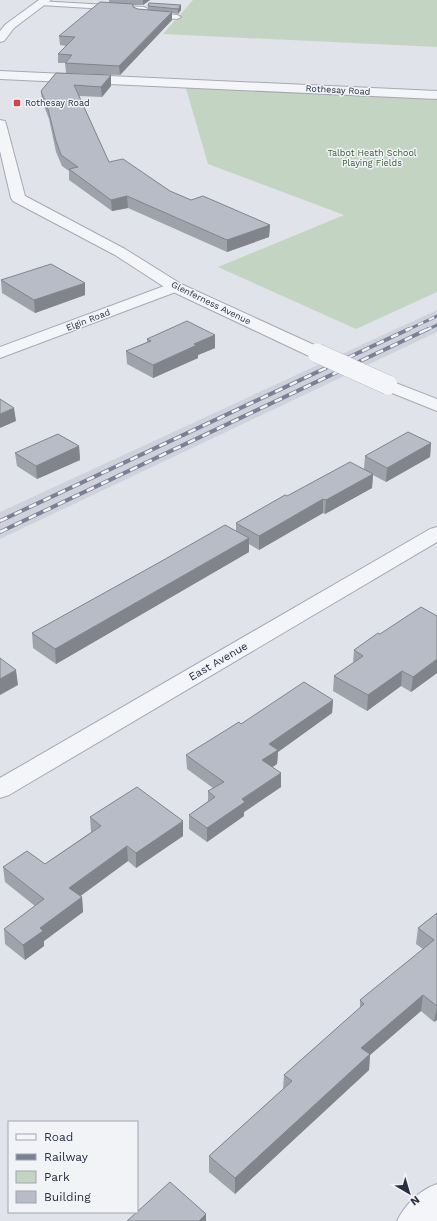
<svg xmlns="http://www.w3.org/2000/svg" width="437" height="1221" font-family="'Work Sans',sans-serif">
<style>
.built{fill:#cfd2dc}
.green{fill:#c4d4c2}
.lines{fill:none;stroke-linecap:round;stroke-linejoin:round}
.service-casing{stroke:#a6a9b4;stroke-width:2}
.minor-casing{stroke:#a6a9b4;stroke-width:2}
.tertiary-casing{stroke:#a6a9b4;stroke-width:2}
.service{fill:#f4f5f8;fill-rule:evenodd}
.minor{fill:#f4f5f8;fill-rule:evenodd}
.tertiary{fill:#f4f5f8;fill-rule:evenodd}
.rail-far1-casing{stroke:#7a8194;stroke-width:3}
.rail-casing{stroke:#7a8194;stroke-width:4}
.rail-far1{stroke:#f1f3f7;stroke-width:2;stroke-dasharray:6;stroke-linecap:butt}
.rail{stroke:#f1f3f7;stroke-width:2.5;stroke-dasharray:8;stroke-linecap:butt}
.tertiary-bridge-casing{stroke:#a6a9b4;stroke-width:20;stroke-linecap:butt}
.tertiary-bridge{stroke:#f4f5f8;stroke-width:19}
.wall{fill:#9ea2ab}
.shaded-wall{fill:#81848b}
.building{fill:#b8bcc7;stroke:#81848b}
.poi-dot{fill:#d14448;stroke:#f1f3f7;stroke-width:1.5}
.labels{text-anchor:middle;stroke-width:3;stroke-linejoin:round;paint-order:stroke}
.far-street-label{font-size:9px;fill:#292f42;stroke:#f1f3f7}
.far-poi-label{font-size:9px;fill:#292f42;stroke:#f1f3f7;text-anchor:start}
.far-park-label{font-size:9px;fill:#395e36;stroke:#f1f3f7}
.street-label{font-size:11px;fill:#292f42;stroke:#f1f3f7}
</style>
<rect width="100%" height="100%" fill="#e1e3ea"/>
<polygon class="built" points="437,310 437,332 0,539 0,512"/>
<g class="green">
<polygon points="193,0 437,0 437,47 163,34"/>
<polygon points="185,85 437,98 437,292 356,329 218,267 344,215 208,164"/>
</g>
<g class="lines">
<defs>
<polygon id="service" points="38,1 144,7 148,9 145,12 177,15 181,17 177,19 138,16 134,14 137,11 41,5 37,3"/>
<g id="minor">
<polygon points="0,71 437,91 437,99 0,79"/>
<polygon points="175,282 181,284 183,287 181,290 0,358 0,347"/>
<path d="M437,1184V1221H397C405,1204 420,1190 437,1184Z"/>
</g>
<g id="tertiary">
<polygon points="39,0 51,0 14,28 4,41 0,42 0,31 6,24"/>
<polygon points="0,120 5,121 6,124 25,196 125,249 181,284 323,349 326,353 323,357 317,358 311,357 169,290 115,255 13,201 11,198 0,151"/>
<polygon points="388,380 437,399 437,411 382,389 379,385 382,381"/>
<polygon points="437,527 437,542 9,795 0,798 0,778 430,529"/>
</g>
</defs>
<use href="#service" class="service-casing"/>
<use href="#minor" class="minor-casing"/>
<use href="#tertiary" class="tertiary-casing"/>
<use href="#service" class="service"/>
<use href="#minor" class="minor"/>
<use href="#tertiary" class="tertiary"/>
<defs>
<g id="rail-far1">
<polyline points="407,330 437,316"/>
<polyline points="426,330 437,325"/>
</g>
<g id="rail">
<polyline points="0,521 409,329"/>
<polyline points="0,532 428,329"/>
</g>
</defs>
<use href="#rail-far1" class="rail-far1-casing"/>
<use href="#rail" class="rail-casing"/>
<use href="#rail-far1" class="rail-far1"/>
<use href="#rail" class="rail"/>
<defs>
<polyline id="tertiary-bridge" points="317,353 388,385"/>
</defs>
<use href="#tertiary-bridge" class="tertiary-bridge-casing"/>
<use href="#tertiary-bridge" class="tertiary-bridge"/>
</g>
<g class="wall">
<polygon points="109,0 150,0 143,5 133,5 133,7 138,9 148,10 148,6 181,5 181,10 178,14 172,13 172,20 120,75 66,73 65,63 58,63 58,54 66,46 60,45 59,36 109,2"/>
<polygon points="56,73 111,86 102,97 79,96 109,162 170,191 191,200 270,225 269,237 227,252 128,208 112,211 69,180 69,171 62,166 56,152 49,119 42,101 41,91"/>
<polygon points="1,280 85,295 35,313 2,293"/>
<polygon points="215,335 215,348 198,355 198,358 153,378 127,364 126,351 147,342 147,339"/>
<polygon points="431,443 430,457 386,482 373,475 372,488 325,514 323,513 259,550 249,544 249,552 56,664 33,648 32,633 236,531 236,523 287,496 364,469 365,456"/>
<polygon points="79,446 80,460 37,479 17,466 15,453"/>
<polygon points="437,616 437,673 411,692 401,686 367,711 333,691 334,676 353,663 354,650 380,634"/>
<polygon points="333,700 332,713 278,752 277,764 272,767 281,773 281,787 244,812 244,816 207,842 189,829 189,815 208,801 208,791 213,788 187,769 186,755 241,724"/>
<polygon points="90,817 183,836 136,868 128,861 80,896 82,897 83,912 44,941 44,946 25,960 5,944 4,929 35,906 5,882 3,867 45,864 91,832"/>
<polygon points="437,913 437,1020 434,1022 421,1011 370,1055 369,1070 235,1194 209,1172 209,1156 283,1089 284,1075 360,1008 360,1000 423,949 416,944 418,928"/>
</g>
<g class="shaded-wall">
<polygon points="143,0 150,0 143,5"/>
<polygon points="181,5 181,10 178,14 178,9"/>
<polygon points="172,12 172,20 120,75 119,66"/>
<polygon points="111,75 111,86 102,97 101,87"/>
<polygon points="127,196 128,208 112,211 111,200"/>
<polygon points="270,225 269,237 227,252 227,240"/>
<polygon points="85,283 85,295 35,313 34,300"/>
<polygon points="215,335 215,348 198,355 198,358 153,378 153,365 194,344"/>
<polygon points="14,408 16,421 0,428 0,414"/>
<polygon points="431,443 430,457 386,482 387,468"/>
<polygon points="79,446 80,460 37,479 36,466"/>
<polygon points="373,474 372,488 325,514 326,500"/>
<polygon points="323,499 323,513 259,550 259,536"/>
<polygon points="249,538 249,552 56,664 55,649"/>
<polygon points="437,659 437,673 411,692 413,677"/>
<polygon points="16,670 18,685 0,695 0,679"/>
<polygon points="402,671 401,686 367,711 368,695"/>
<polygon points="333,700 332,713 278,752 277,764 262,774 262,760 269,744"/>
<polygon points="281,773 281,787 244,812 244,816 207,842 207,828 242,799"/>
<polygon points="183,821 183,836 136,868 136,853"/>
<polygon points="127,846 128,861 71,903 69,888"/>
<polygon points="82,897 83,912 44,941 44,946 25,960 23,945 40,928"/>
<polygon points="423,995 421,1011 370,1055 369,1070 235,1194 235,1178 361,1048"/>
<polygon points="437,1006 437,1020 434,1022"/>
<polygon points="206,1214 206,1221 199,1221"/>
</g>
<g class="building">
<polygon points="100,2 133,4 133,7 138,9 172,12 119,66 65,63 72,55 58,54 75,37 59,36"/>
<polygon points="149,3 181,5 178,9 148,6"/>
<polygon points="56,73 111,75 101,87 74,85 109,162 123,159 170,191 191,200 203,196 270,225 227,240 127,196 111,200 69,169 78,167 61,155 56,141 48,109 41,91"/>
<polygon points="51,264 85,283 34,300 1,280"/>
<polygon points="187,321 215,335 194,344 197,345 153,365 126,351 151,341 147,339"/>
<polygon points="0,399 14,408 0,414"/>
<polygon points="408,432 431,443 387,468 365,456"/>
<polygon points="58,434 79,446 36,466 15,453"/>
<polygon points="350,462 373,474 326,500 323,499 259,536 236,523 285,495 287,496"/>
<polygon points="225,525 249,538 55,649 32,633 160,562"/>
<polygon points="421,607 437,616 437,659 413,677 402,671 368,695 334,676 363,656 354,650 378,633 380,634"/>
<polygon points="0,658 16,670 0,679"/>
<polygon points="304,682 333,700 269,744 278,750 262,760 281,773 242,799 245,802 207,828 189,815 215,797 208,791 224,782 186,755 239,722 241,724"/>
<polygon points="137,787 183,821 136,853 127,846 69,888 82,897 40,928 43,931 23,945 4,929 44,899 3,867 27,851 45,864 101,826 90,817"/>
<polygon points="437,913 437,1006 423,995 361,1048 370,1054 235,1178 209,1156 292,1081 284,1075 364,1004 360,1000 434,940 418,928"/>
<polygon points="170,1182 206,1214 199,1221 127,1221"/>
</g>
<rect class="poi-dot" x="13" y="99" width="8" height="8" rx="2"/>
<g class="labels">
<g class="far-street-label">
<text transform="translate(338 90) rotate(3)" y="3">Rothesay Road</text>
<text transform="translate(211 303) rotate(26)" y="3">Glenferness Avenue</text>
<text transform="translate(88 320) rotate(-21)" y="3">Elgin Road</text>
</g>
<g class="far-poi-label">
<text x="25" y="106">Rothesay Road</text>
</g>
<g class="far-park-label">
<text x="372" y="156">Talbot Heath School<tspan x="372" dy="10">Playing Fields</tspan></text>
</g>
<g class="street-label">
<text transform="translate(218 661) rotate(-30)" y="4">East Avenue</text>
</g>
</g>
<rect x="8" y="1121" width="130" height="92" fill="#f1f3f7" stroke="#a1a5af"/>
<rect x="16" y="1134" width="20" height="6" fill="#f4f5f8" stroke="#a1a5af"/>
<text x="44" y="1141" font-size="12" fill="#292f42">Road</text>
<rect x="16" y="1154" width="20" height="6" fill="#7a8194" stroke="#a1a5af"/>
<text x="44" y="1161" font-size="12" fill="#292f42">Railway</text>
<rect x="16" y="1171" width="20" height="12" fill="#c4d4c2" stroke="#a1a5af"/>
<text x="44" y="1181" font-size="12" fill="#292f42">Park</text>
<rect x="16" y="1191" width="20" height="12" fill="#b8bcc7" stroke="#a1a5af"/>
<text x="44" y="1201" font-size="12" fill="#292f42">Building</text>
<g transform="translate(409 1193) rotate(142)" stroke="#f1f3f7" stroke-width="3" paint-order="stroke">
<path d="M0-3L7 15L0 10L-7 15Z" fill="#292f42"/>
<text y="-6" font-size="11" font-weight="bold" text-anchor="middle" fill="#292f42">N</text>
</g>
</svg>
